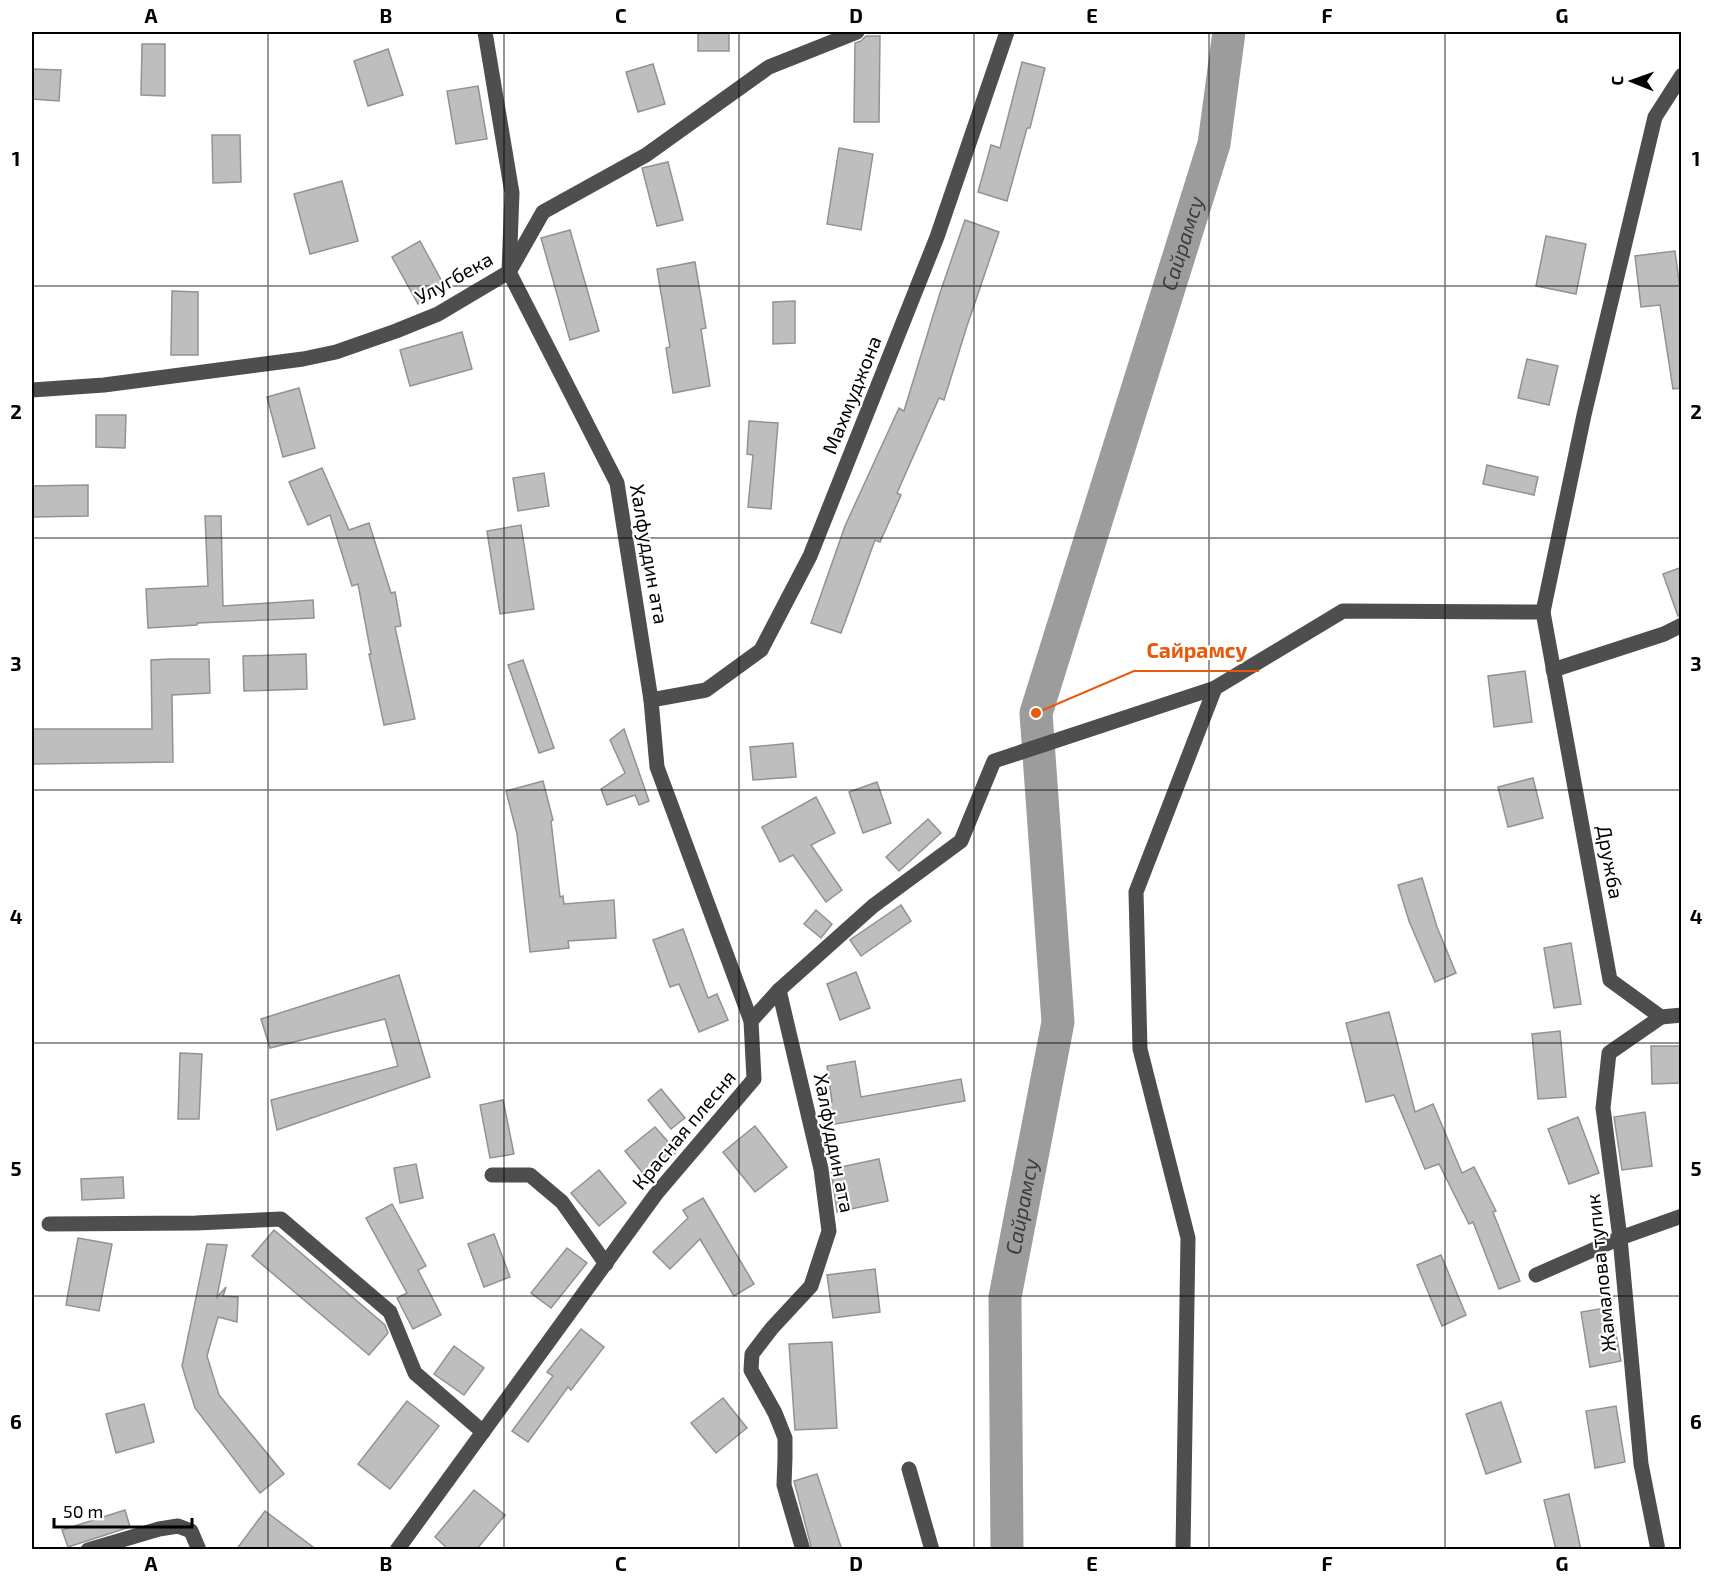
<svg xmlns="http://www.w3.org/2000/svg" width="1713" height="1581" font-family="'Exo 2',sans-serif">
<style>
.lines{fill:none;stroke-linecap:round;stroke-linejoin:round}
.river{stroke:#9c9c9c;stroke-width:33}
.building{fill:#bebebe;stroke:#929292;stroke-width:1.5}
.minor{stroke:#4e4e4e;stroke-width:15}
.grid{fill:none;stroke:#000;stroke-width:1.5;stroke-opacity:0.55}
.labels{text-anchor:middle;stroke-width:4.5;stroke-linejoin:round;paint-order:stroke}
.street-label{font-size:20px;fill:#000;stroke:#fff}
.water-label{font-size:21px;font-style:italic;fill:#3d3d3d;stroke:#fff}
.leader{fill:none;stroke:#e8590c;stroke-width:2}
.callout-dot{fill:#e8590c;stroke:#fff;stroke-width:2}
.callout-label{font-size:21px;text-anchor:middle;font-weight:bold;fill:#e8590c;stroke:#fff;stroke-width:4.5;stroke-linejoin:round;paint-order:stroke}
.neatline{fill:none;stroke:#000;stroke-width:2}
.grid-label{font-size:20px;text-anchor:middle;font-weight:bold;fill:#000}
</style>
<rect width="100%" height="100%" fill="#fff"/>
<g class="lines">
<path class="river" id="s1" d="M1007,1550L1005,1297L1058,1022L1036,713L1214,144L1229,32"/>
</g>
<g class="building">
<rect x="698" y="32" width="31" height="19"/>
<polygon points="866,36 880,36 879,122 854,122 855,43 861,41"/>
<polygon points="142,44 165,44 165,96 141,95"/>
<polygon points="388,49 403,95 368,106 354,61"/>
<polygon points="1022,62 1045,68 1030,128 1027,128 1007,201 978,192 991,145 1000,148"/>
<polygon points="653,64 665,104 638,112 626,72"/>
<polygon points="32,69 61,70 59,101 32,99"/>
<polygon points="478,86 487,139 456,144 447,91"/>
<polygon points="212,135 240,135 241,182 213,183"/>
<polygon points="839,148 873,154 861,230 827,224"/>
<polygon points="668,162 683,220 657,226 642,168"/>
<polygon points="342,181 358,241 310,254 294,194"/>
<polygon points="965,220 999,232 967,326 944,400 939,398 897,493 901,495 880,542 875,540 841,633 811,623 845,526 899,408 904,411 940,293"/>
<polygon points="570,230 599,331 570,340 541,238"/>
<polygon points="1546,236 1586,244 1576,294 1536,286"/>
<polygon points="420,241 446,289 418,304 392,257"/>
<polygon points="1675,251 1682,303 1682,388 1673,389 1660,305 1641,307 1635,256"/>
<polygon points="695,262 706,328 701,329 710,386 673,393 666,348 670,347 657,269"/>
<polygon points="172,291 198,292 198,355 171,355"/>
<polygon points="795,301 795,343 773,344 773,302"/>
<polygon points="462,332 472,369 410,386 400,350"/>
<polygon points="1527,359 1558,366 1549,405 1518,398"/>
<polygon points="299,388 315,448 283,457 267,397"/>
<polygon points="96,415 126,415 125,448 96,447"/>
<polygon points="749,421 778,423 771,509 748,507 753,455 747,454"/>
<polygon points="1487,465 1538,477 1534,495 1483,484"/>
<polygon points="322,468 349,530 369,523 391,593 395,592 401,626 395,627 415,719 384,725 369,654 371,654 358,584 352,586 330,515 308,525 289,482"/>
<polygon points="544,473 549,506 518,511 513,478"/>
<polygon points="88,485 88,516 32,517 32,486"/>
<polygon points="205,516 221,516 223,606 313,600 314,618 197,623 197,625 148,628 146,589 208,586"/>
<polygon points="521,525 534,609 500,614 487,531"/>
<polygon points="1682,567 1682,615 1678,616 1663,574"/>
<polygon points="306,654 307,689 244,691 243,656"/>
<polygon points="171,659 209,659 210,693 172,695 173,762 32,764 32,729 152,729 151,660"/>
<polygon points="523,660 554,748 539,753 508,665"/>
<polygon points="1525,671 1532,722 1494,727 1488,676"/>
<polygon points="624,729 649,801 639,805 635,795 607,805 601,789 625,773 610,740"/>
<polygon points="793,743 796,777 753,780 750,747"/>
<polygon points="1533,778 1543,818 1508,827 1498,787"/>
<polygon points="543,781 553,820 551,821 560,897 563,896 564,904 614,900 616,938 568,941 569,948 530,952 517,834 506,791"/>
<polygon points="877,782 891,823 863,833 849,792"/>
<polygon points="816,797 835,833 811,845 842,890 826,902 793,855 780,862 762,827"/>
<polygon points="928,819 941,833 899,871 886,857"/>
<polygon points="1422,878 1437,927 1456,973 1435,982 1409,921 1398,885"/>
<polygon points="901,905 911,921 861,956 850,940"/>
<polygon points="816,910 832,924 821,938 804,924"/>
<polygon points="683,929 708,998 717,994 728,1020 699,1032 679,984 670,987 653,940"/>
<polygon points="1571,943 1581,1004 1554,1008 1544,948"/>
<polygon points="856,972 870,1008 840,1020 827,984"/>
<polygon points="399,975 430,1077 277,1130 271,1100 398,1066 385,1019 270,1048 261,1019"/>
<polygon points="1389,1012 1415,1112 1433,1104 1462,1173 1474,1167 1496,1211 1493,1212 1520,1281 1499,1289 1473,1222 1469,1224 1439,1164 1425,1169 1394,1095 1366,1102 1346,1023"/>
<polygon points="1560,1031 1566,1097 1538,1099 1532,1034"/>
<polygon points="1651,1046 1682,1046 1682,1083 1652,1084"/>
<polygon points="180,1053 202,1054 199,1119 178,1119"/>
<polygon points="855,1061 861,1097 961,1079 965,1101 825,1126 821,1104 832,1102 827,1066"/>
<polygon points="661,1089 685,1118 671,1129 648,1100"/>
<polygon points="503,1100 514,1154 490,1158 480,1105"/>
<polygon points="1645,1112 1652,1166 1622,1170 1614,1117"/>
<polygon points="1578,1117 1599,1173 1569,1184 1548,1129"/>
<polygon points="755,1126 787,1167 755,1192 723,1152"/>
<polygon points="655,1127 677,1152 646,1177 625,1151"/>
<polygon points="879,1159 888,1201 837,1212 831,1169"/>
<polygon points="416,1164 423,1198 400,1203 394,1168"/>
<polygon points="599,1170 626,1203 599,1226 571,1193"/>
<polygon points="123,1177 124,1198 82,1200 81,1179"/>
<polygon points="703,1198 754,1284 734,1296 700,1239 670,1269 653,1252 688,1218 683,1210"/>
<polygon points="392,1204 426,1266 418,1270 441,1315 413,1329 397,1298 407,1293 366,1218"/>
<polygon points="274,1230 385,1325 388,1333 369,1355 252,1256"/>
<polygon points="494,1234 510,1277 484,1287 468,1244"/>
<polygon points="78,1238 112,1244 99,1311 66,1305"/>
<polygon points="207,1244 227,1245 217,1297 226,1287 223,1296 238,1297 237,1322 218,1317 207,1356 219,1395 284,1474 260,1493 195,1408 182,1366"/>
<polygon points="567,1248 587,1263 551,1308 531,1293"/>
<polygon points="1441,1255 1466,1315 1442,1326 1417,1265"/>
<polygon points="875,1269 880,1312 833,1318 827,1275"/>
<polygon points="1611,1307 1621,1361 1590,1367 1581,1312"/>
<polygon points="581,1329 604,1347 571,1390 568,1387 528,1442 512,1431 553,1376 547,1372"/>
<polygon points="832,1342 837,1428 795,1430 789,1344"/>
<polygon points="454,1346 484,1368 464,1395 434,1374"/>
<polygon points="723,1398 747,1428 716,1453 691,1423"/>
<polygon points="407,1401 439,1426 390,1489 358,1464"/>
<polygon points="1501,1402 1521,1462 1486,1474 1466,1414"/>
<polygon points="144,1404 154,1442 116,1453 106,1414"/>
<polygon points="1616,1406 1625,1462 1595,1468 1586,1411"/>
<polygon points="817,1474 842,1550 812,1550 794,1481"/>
<polygon points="474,1490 505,1515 476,1550 449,1550 435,1537"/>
<polygon points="1569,1494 1581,1550 1556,1550 1544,1500"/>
<polygon points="125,1510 130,1527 68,1547 62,1530"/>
<polygon points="265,1511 317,1550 236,1550"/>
</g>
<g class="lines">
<g class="minor">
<polyline points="485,32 512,193 509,272 617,483 651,700 657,767 751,1021"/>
<polyline points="1682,75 1655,117 1584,415 1543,612 1610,980 1661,1017 1682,1015"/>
<polyline points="32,390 104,385 303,359 336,352 396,331 438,314 509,272 543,212 646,155 769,67 857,32"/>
<polyline points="1553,670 1664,634 1682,625"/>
<polyline points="651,700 706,690 761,650 810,556 937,237 1007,32"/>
<polyline points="779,990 821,1169 829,1231 811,1286 772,1328 752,1354 751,1370 775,1413 785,1438 785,1458 784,1485 803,1550"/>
<polyline points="492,1175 530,1175 562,1202 606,1264"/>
<polyline points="49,1224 196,1223 281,1219 390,1312 415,1373 483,1432"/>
<polyline points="1536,1275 1620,1238 1682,1216"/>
<polyline points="909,1469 932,1550"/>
<polyline points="88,1550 159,1529 178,1526 191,1531 199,1550"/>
<polyline points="397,1550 656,1194 754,1079 751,1021 779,990 873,906 961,841 994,761 1215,688"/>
<polyline points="1183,1550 1188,1238 1140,1049 1136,892 1215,688 1343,611 1543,612"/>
<polyline points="1658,1550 1641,1464 1620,1238 1603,1108 1609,1053 1661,1017"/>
</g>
</g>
<path class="grid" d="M268,32V1550M504,32V1550M739,32V1550M974,32V1550M1209,32V1550M1445,32V1550M32,286H1682M32,538H1682M32,790H1682M32,1043H1682M32,1296H1682"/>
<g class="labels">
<g class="street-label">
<text transform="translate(454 278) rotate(-29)" y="7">Улугбека</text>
<text transform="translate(852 395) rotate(-68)" y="7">Махмуджона</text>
<text transform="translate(649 554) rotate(80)" y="7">Халфуддин ата</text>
<text transform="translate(1610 862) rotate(80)" y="7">Дружба</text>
<text transform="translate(684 1130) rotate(-50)" y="7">Красная плесня</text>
<text transform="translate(834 1143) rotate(79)" y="7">Халфуддин ата</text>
<text transform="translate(1601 1273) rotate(-96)" y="7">Жамалова тупик</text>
</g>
<g class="water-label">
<text dy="7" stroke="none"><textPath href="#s1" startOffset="1335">Сайрамсу</textPath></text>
<text dy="7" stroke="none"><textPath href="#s1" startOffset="345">Сайрамсу</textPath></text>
</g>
</g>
<path class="leader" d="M1036 713L1134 671H1259"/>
<circle class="callout-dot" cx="1036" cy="713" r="6"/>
<g class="callout-label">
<text x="1197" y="658">Сайрамсу</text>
</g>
<rect width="1713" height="1581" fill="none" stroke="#ffffff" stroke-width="66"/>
<g transform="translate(1632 81) rotate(271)" stroke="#ffffff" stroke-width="4.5" paint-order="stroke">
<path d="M0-4.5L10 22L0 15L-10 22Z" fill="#000000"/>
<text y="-9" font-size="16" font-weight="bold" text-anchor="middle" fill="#000000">С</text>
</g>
<path d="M54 1518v9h138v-9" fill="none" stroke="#000000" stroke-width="3"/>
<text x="63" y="1518" font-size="18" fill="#000000" stroke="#ffffff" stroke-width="4.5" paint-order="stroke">50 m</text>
<rect x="33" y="33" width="1647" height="1515" class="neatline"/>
<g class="grid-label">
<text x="151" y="23">A</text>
<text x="386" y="23">B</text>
<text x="621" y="23">C</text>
<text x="856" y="23">D</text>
<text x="1092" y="23">E</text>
<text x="1327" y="23">F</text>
<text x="1562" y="23">G</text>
<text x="16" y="166">1</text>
<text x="1696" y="166">1</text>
<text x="16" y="419">2</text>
<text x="1696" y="419">2</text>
<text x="16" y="671">3</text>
<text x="1696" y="671">3</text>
<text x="16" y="924">4</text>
<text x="1696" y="924">4</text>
<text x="16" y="1176">5</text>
<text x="1696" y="1176">5</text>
<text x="16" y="1429">6</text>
<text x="1696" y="1429">6</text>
<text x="151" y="1571">A</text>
<text x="386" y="1571">B</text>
<text x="621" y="1571">C</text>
<text x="856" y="1571">D</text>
<text x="1092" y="1571">E</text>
<text x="1327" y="1571">F</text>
<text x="1562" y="1571">G</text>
</g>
</svg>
